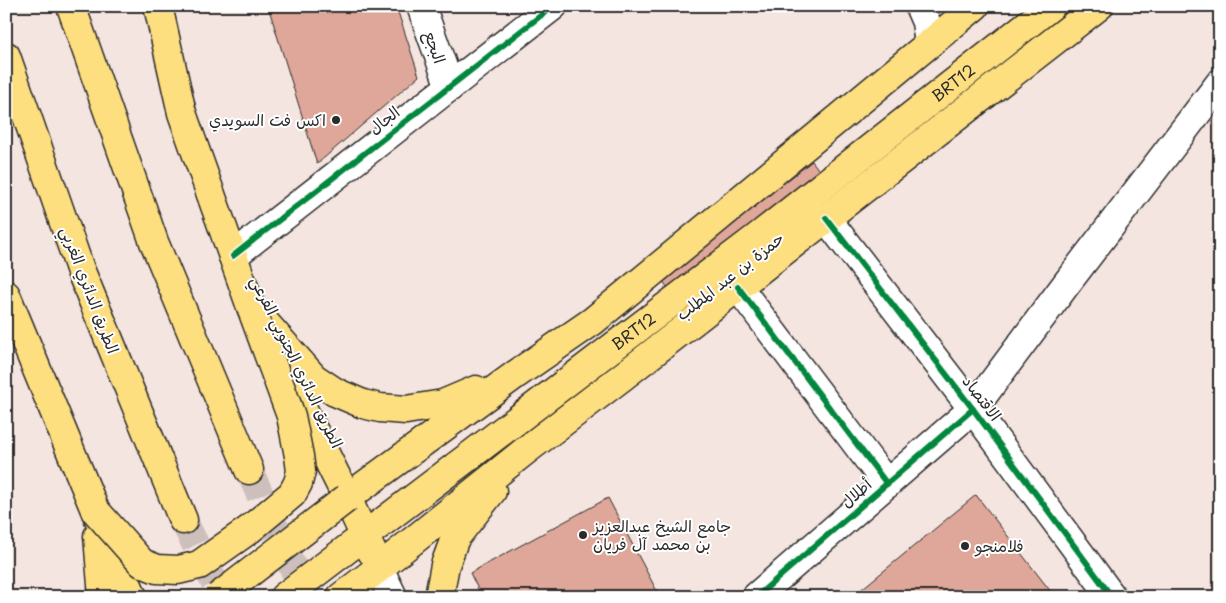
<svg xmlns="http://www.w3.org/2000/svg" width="1226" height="603" font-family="'Playpen Sans','Playpen Sans Arabic',sans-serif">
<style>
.building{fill:#dfa799;stroke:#2b2b2b}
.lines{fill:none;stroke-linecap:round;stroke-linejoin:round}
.highway-tunnel{stroke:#cdc0bc;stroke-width:28;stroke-dasharray:28 14;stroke-linecap:butt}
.minor-casing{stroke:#2b2b2b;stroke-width:31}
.major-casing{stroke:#2b2b2b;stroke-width:31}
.highway-casing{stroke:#2b2b2b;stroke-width:31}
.minor{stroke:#fff;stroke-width:28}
.major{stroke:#fedf80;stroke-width:28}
.highway{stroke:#fedf80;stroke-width:28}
.major-bridge-casing{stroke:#2b2b2b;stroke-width:31;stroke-linecap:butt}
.major-bridge{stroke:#fedf80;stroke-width:28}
.cycleway-casing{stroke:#fff;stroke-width:9}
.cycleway{stroke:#00873e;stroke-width:6}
.poi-dot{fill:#2b2b2b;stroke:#fff;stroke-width:2}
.labels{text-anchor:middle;stroke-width:4;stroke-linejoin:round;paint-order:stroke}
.street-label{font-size:16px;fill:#2b2b2b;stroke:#fff}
.poi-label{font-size:16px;fill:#2b2b2b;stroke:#fff;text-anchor:start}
</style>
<rect width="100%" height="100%" fill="#f5e5e0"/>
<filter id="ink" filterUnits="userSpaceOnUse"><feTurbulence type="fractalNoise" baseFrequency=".02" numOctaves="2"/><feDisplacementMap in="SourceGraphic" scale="10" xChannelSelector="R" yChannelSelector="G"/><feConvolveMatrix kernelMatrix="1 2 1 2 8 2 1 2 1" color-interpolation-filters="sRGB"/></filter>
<g filter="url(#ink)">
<g class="building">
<polygon points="268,6 396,6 419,76 317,164"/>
<polygon points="812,161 841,199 689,317 662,280"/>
<polygon points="976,495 1055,597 852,597"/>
<polygon points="608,498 660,597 482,597 470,573"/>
</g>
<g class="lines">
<g class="highway-tunnel">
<polyline points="249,470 306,597"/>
<polyline points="183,520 222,597"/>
</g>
<defs>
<g id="minor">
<polyline points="421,6 450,87"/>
<polyline points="919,6 926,22 929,43"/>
<polyline points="826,218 973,409 1112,597"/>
<polyline points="233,256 553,6"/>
<polyline points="738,287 887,484"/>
<polyline points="379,568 393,597"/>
<polyline points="756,597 973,409 1067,283 1220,83"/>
</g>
<g id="major">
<polyline points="158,6 182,113 251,307 262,328"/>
<polyline points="6,295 95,510 133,597"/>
<polyline points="253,309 314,378 335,392 363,404 380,408 406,410 443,404 476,390"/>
<polyline points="288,379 347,498 372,552"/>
<polyline points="347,498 515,375 593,321 975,6"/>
<polyline points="98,536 103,597"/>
<path id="s1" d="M284,597L755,239L1051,6"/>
<polyline points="341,597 379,568 525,451 622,377 1099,6"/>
<polyline points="439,597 445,565 455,538 492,491"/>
</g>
<g id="highway">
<polyline points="71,6 154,242 249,470"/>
<polyline points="6,56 80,269 183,520"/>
</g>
</defs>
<use href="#minor" class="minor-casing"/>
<use href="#major" class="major-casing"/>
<use href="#highway" class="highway-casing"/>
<use href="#minor" class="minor"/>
<use href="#major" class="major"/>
<use href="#highway" class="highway"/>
<defs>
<g id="major-bridge">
<polyline points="95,510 142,563 157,569 178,570 199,565 250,529 292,494 298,483 301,471 299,456 291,416 251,307"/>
<polyline points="218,597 347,498"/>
</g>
</defs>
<use href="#major-bridge" class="major-bridge-casing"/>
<use href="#major-bridge" class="major-bridge"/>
<defs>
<g id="cycleway">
<polyline points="826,218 973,409 1112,597"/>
<polyline points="233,256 553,6"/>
<polyline points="738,287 887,484"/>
<polyline points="756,597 973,409"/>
</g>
</defs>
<use href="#cycleway" class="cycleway-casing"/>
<use href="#cycleway" class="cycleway"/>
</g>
</g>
<g class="poi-dot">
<circle cx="336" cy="120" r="5"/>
<circle cx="583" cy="535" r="5"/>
<circle cx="965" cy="546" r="5"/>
</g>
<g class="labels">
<g class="street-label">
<text transform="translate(435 47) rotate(71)" y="6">البجع</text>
<text dy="6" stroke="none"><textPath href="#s1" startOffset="844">BRT12</textPath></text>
<text transform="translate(384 120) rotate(-38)" y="6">الجال</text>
<text transform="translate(730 276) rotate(-38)" y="6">حمزة بن عبد المطلب</text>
<text transform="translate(90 290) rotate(69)" y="6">الطريق الدائري الغربي</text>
<text dy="6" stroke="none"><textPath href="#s1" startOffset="439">BRT12</textPath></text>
<text transform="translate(297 362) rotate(64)" y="6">الطريق الدائري الجنوبي الفرعي</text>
<text transform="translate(982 398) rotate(53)" y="6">الاقتصاد</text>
<text transform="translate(856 493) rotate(-41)" y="6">أطلال</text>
</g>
<g class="poi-label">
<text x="326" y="126" text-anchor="end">اكس فت السويدي</text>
<text x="593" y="532">جامع الشيخ عبدالعزيز<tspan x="593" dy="18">بن محمد آل فريان</tspan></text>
<text x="975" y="552">فلامنجو</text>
</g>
</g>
<rect width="1226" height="603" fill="none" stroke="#fff" stroke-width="25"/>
<rect x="12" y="12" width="1201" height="578" fill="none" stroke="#2b2b2b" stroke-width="2" filter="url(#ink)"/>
</svg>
